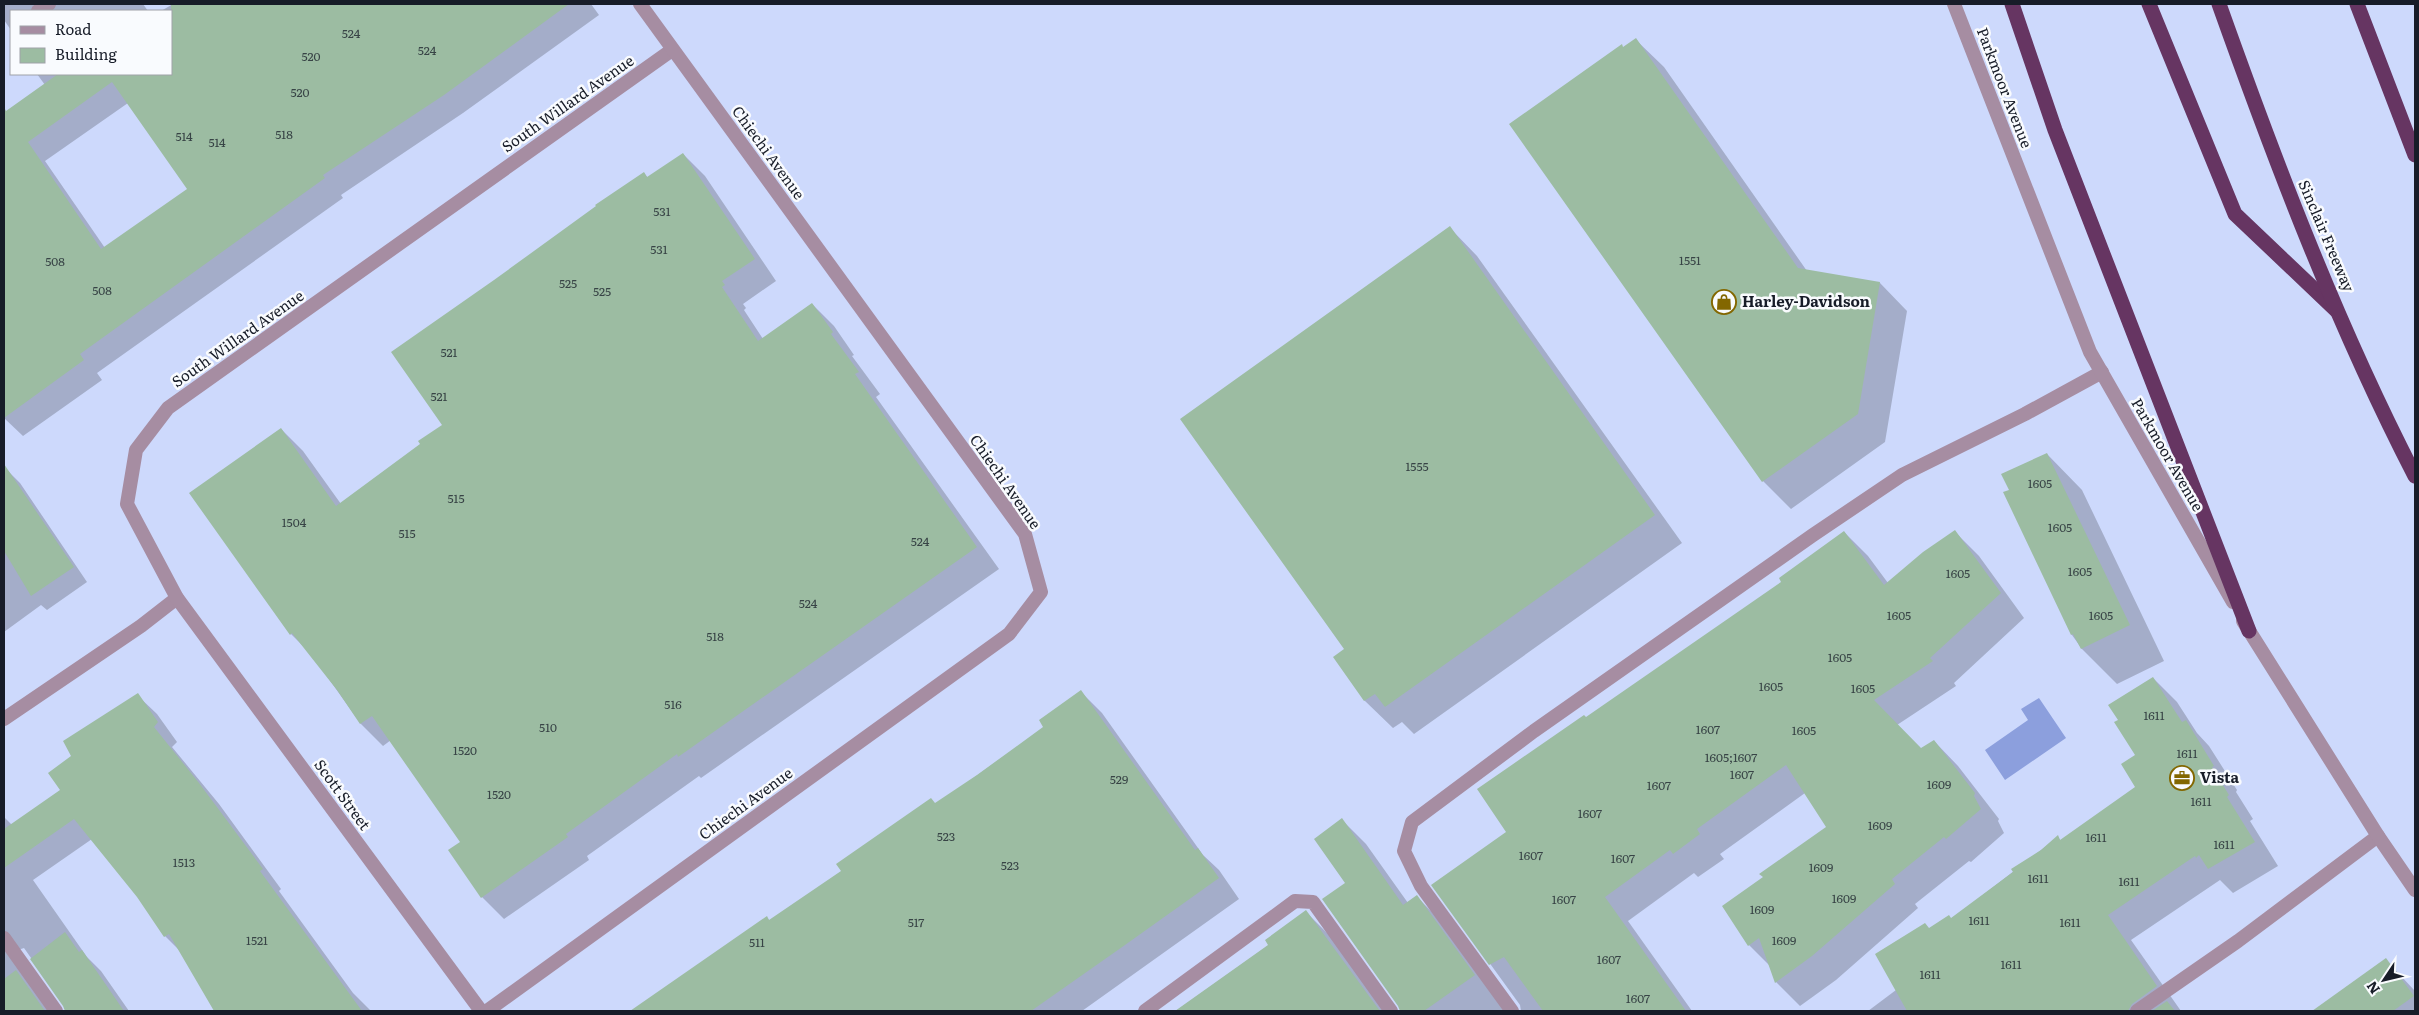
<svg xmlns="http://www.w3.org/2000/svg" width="2419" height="1015" font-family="Literata,serif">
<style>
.water{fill:#8c9fdd}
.shadow{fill:#0003;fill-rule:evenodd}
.building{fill:#9cbca2;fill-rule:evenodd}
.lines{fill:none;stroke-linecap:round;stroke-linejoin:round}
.service{stroke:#a68da2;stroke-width:14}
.minor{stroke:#a68da2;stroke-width:14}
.tertiary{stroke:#a68da2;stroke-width:14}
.motorway{stroke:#663562;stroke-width:15}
.labels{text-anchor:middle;stroke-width:5;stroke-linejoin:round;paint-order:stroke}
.number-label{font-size:12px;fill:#384446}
.street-label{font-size:15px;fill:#171c28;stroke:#f9fbfe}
.poi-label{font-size:15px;font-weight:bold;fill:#171c28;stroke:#f9fbfe;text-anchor:start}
</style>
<rect width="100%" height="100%" fill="#cdd9fc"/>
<polygon class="water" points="2039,698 2066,738 2005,780 1985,750 2028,720 2021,709"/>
<g class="shadow">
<polygon points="4,4 143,4 148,11 11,11 11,30 4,20"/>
<path d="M173,4H294L300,11L310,4H591L599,15L463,113L341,195L343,198L97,373L102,380L23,436L4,418V114L45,85L37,74H171V11H161ZM128,103L189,189L105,248L45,161Z"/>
<polygon points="1636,40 1664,67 1807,271 1880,283 1907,311 1885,442 1791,509 1763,481 1624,48"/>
<polygon points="683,154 705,176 776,281 743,304 746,308 744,310 763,339 812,304 834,326 854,355 852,356 880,394 876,397 999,569 701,778 699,776 587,856 589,860 504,919 482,897 450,851 462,842 391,740 383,746 361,724 311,654 291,634 281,429 303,451 341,504 422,444 443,425 495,281 644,173 648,178"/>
<polygon points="1450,228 1477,256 1682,543 1414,734 1402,722 1393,728 1365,701 1335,657 1345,650"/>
<polygon points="2047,454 2082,490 2164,661 2117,684 2082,649 2072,635 2005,493 2010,490"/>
<polygon points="5,468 20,483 87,582 47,610 41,605 4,632"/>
<polygon points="1844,532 1868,556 1888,583 1955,532 1979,556 2024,618 1954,683 1956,686 1897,725 1921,749 1934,741 1958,766 1999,819 1998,821 2004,833 1971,862 1969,861 1915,904 1918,908 1836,980 1800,1006 1776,982 1771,967 1749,945 1764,878 1828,827 1805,793 1720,854 1724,859 1698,877 1694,873 1628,921 1692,1011 1521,1011 1520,1005 1433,885 1508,833 1586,719 1783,582"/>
<polygon points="2153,678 2177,702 2197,733 2209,746 2237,790 2236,792 2253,819 2250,821 2278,866 2233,893 2220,880 2131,940 2181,1011 1868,1011 1896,990 1930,929 1952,919 2058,837 2061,841 2137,787 2137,756 2119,720"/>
<polygon points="1081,692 1102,713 1203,855 1219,870 1239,899 1082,1011 634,1011 767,918 770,921 843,871 1045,727"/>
<polygon points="137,695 157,714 177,742 172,747 219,804 281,889 279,891 353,993 371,1011 216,1011 182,953 165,936 138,896 92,839 33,880 87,957 101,971 129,1011 65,1011 65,1006 24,948 18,950 50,1011 4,1011 4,817 12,825 61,790 73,756"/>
<polygon points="1342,820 1366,844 1408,903 1417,897 1441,921 1507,1011 1401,1011 1346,883"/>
<polygon points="1306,912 1330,936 1385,1011 1176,1011 1269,945"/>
<polygon points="2386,960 2415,991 2415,1011 2314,1011"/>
</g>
<g class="building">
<path d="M171,4H569L444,95L323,175L325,178L80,354L84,360L4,418V107L6,111L58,74H171ZM112,82L187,189L101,249L28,142Z"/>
<polygon points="1636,38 1798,268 1880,282 1858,414 1762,482 1509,124 1622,44 1623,47"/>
<polygon points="683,153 755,259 722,281 725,285 722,287 758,341 812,303 833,332 831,334 859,372 855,374 977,547 678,757 677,754 566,834 568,837 481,898 448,850 460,842 372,716 360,724 337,690 292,633 290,635 189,493 281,428 336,506 420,444 418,441 442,425 391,352 494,280 596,206 595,205 644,172 647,177"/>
<polygon points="1450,226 1655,515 1385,707 1375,694 1364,701 1333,657 1344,649 1180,419"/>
<polygon points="2047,453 2130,625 2081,649 2073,634 2071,635 2003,492 2009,490 2001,474"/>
<polygon points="4,464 74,567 31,596 4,551"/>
<polygon points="1955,530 2001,593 1930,658 1933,661 1874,700 1921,748 1934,740 1975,793 1974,796 1981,809 1946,839 1944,837 1892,879 1895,884 1812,956 1775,983 1759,938 1748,946 1722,906 1763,877 1759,874 1826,827 1786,765 1697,829 1700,834 1673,854 1670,850 1605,897 1686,1011 1543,1011 1504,957 1489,965 1431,885 1506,832 1477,789 1584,715 1586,717 1781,582 1779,578 1844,531 1884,585 1923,552"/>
<polygon points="2153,677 2182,722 2186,720 2214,766 2212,767 2229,795 2227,797 2255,842 2208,869 2199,855 2196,858 2195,856 2108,915 2157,986 2132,1004 2128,1011 1907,1011 1875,954 1925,923 1929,928 1949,915 1951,918 2013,872 2011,869 2041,850 2058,835 2060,840 2135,787 2121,764 2135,755 2114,722 2118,720 2108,705"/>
<polygon points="1081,690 1195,850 1198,848 1219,878 1125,945 1031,1011 630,1011 767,916 769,920 841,871 836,864 931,798 935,803 977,775 1043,727 1039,720"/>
<polygon points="138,693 158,722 154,727 199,783 263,869 260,871 362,1011 214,1011 169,934 164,937 137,897 74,819 4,868 4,829 60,790 48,773 71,756 63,741"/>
<polygon points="1342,818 1403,905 1417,895 1475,975 1424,1011 1400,1011 1398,1006 1322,899 1345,883 1314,839"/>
<polygon points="1306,910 1380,1011 1175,1011 1268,945 1265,940"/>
<polygon points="65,932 79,952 82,950 124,1011 65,1011 63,1006 30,959"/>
<polygon points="2386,958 2414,996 2393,1011 2312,1011"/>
<polygon points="16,970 45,1011 4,1011 4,979"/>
<polygon points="2167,1001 2175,1011 2152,1011"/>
</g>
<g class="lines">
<g class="service">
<polyline points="38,11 49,4"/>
<polyline points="4,938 56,1011"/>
<polyline points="1512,1011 1421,886 1404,851 1412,822 1534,731 1813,535 1902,475 2025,414 2102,372"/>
<polyline points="2137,1011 2238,941 2378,836"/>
</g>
<g class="minor">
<polyline points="4,719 141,626 177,598"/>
<polyline points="481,1011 177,598 127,504 136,450 168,408 672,50"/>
<polyline points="487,1011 1009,634 1041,592 1025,534 640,4"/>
<polyline points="1145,1011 1295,901 1313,902 1391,1011"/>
</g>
<g class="tertiary">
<polyline points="1954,4 2090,352 2233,602"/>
<polyline points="2243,621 2378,836 2415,890"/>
</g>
<g class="motorway">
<polyline points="2012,4 2055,130 2249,631"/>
<polyline points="2149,4 2235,214 2336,310"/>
<path d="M2219,4C2276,164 2337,325 2415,476"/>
<polyline points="2357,4 2415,155"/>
</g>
</g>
<defs>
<symbol id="shop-ring" viewBox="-11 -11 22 22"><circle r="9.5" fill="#f9fbfe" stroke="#836700" stroke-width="1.5"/><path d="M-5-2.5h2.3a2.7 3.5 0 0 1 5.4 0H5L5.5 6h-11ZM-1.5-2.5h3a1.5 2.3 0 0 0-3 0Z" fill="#836700"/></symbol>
<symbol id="office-ring" viewBox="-11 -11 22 22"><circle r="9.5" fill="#f9fbfe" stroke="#836700" stroke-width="1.5"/><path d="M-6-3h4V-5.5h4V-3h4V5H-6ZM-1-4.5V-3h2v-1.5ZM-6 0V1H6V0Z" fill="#836700"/></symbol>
</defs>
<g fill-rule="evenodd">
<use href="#shop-ring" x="1710" y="288" width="28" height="28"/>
<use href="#office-ring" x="2168" y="764" width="28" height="28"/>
</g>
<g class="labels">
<g class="number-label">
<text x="351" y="38">524</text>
<text x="427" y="55">524</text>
<text x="311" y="61">520</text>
<text x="300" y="97">520</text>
<text x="284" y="139">518</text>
<text x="184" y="141">514</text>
<text x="217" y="147">514</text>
<text x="662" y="216">531</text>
<text x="659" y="254">531</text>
<text x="1690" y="265">1551</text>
<text x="55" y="266">508</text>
<text x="568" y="288">525</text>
<text x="102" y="295">508</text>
<text x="602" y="296">525</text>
<text x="449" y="357">521</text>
<text x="439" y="401">521</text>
<text x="1417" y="471">1555</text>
<text x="2040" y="488">1605</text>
<text x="456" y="503">515</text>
<text x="294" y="527">1504</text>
<text x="2060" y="532">1605</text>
<text x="407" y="538">515</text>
<text x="920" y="546">524</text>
<text x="2080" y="576">1605</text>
<text x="1958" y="578">1605</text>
<text x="808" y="608">524</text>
<text x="1899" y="620">1605</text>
<text x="2101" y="620">1605</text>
<text x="715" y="641">518</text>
<text x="1840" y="662">1605</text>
<text x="1771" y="691">1605</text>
<text x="1863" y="693">1605</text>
<text x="673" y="709">516</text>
<text x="2154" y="720">1611</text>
<text x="548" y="732">510</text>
<text x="1708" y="734">1607</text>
<text x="1804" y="735">1605</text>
<text x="465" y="755">1520</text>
<text x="2187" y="758">1611</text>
<text x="1731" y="762">1605;1607</text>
<text x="1742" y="779">1607</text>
<text x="1119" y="784">529</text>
<text x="1939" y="789">1609</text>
<text x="1659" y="790">1607</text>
<text x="499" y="799">1520</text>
<text x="2201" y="806">1611</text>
<text x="1590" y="818">1607</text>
<text x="1880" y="830">1609</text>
<text x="946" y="841">523</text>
<text x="2096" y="842">1611</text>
<text x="2224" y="849">1611</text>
<text x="1531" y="860">1607</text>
<text x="1623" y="863">1607</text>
<text x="184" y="867">1513</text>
<text x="1010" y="870">523</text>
<text x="1821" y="872">1609</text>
<text x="2038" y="883">1611</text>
<text x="2129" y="886">1611</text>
<text x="1844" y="903">1609</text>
<text x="1564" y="904">1607</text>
<text x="1762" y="914">1609</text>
<text x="1979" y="925">1611</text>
<text x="916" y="927">517</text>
<text x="2070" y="927">1611</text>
<text x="257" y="945">1521</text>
<text x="1784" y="945">1609</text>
<text x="757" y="947">511</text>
<text x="1609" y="964">1607</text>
<text x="2011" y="969">1611</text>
<text x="1930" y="979">1611</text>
<text x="1638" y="1003">1607</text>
</g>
<g class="street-label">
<text transform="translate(2004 88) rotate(69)" y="5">Parkmoor Avenue</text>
<text transform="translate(568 104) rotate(-35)" y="5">South Willard Avenue</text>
<text transform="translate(768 153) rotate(54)" y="5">Chiechi Avenue</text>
<text transform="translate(2326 236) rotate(67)" y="5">Sinclair Freeway</text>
<text transform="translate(238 339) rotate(-35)" y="5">South Willard Avenue</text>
<text transform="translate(2167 455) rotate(60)" y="5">Parkmoor Avenue</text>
<text transform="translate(1005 482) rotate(55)" y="5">Chiechi Avenue</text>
<text transform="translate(342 795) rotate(54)" y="5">Scott Street</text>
<text transform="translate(746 804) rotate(-36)" y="5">Chiechi Avenue</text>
</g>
<g class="poi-label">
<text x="1742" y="307">Harley-Davidson</text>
<text x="2200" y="783">Vista</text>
</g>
</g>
<rect width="2419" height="1015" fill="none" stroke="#171c28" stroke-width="10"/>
<rect x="10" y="10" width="162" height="65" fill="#f9fbfe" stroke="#9fa2a8"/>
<rect x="20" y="26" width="25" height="8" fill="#a68da2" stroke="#9fa2a8"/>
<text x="55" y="35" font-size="15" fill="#171c28">Road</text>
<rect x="20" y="48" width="25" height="15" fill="#9cbca2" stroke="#9fa2a8"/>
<text x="55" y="60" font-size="15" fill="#171c28">Building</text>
<g transform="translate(2384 980) rotate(235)" stroke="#f9fbfe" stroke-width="4" paint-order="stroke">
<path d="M0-4L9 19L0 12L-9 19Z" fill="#171c28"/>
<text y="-8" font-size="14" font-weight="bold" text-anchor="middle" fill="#171c28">N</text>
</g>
</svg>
